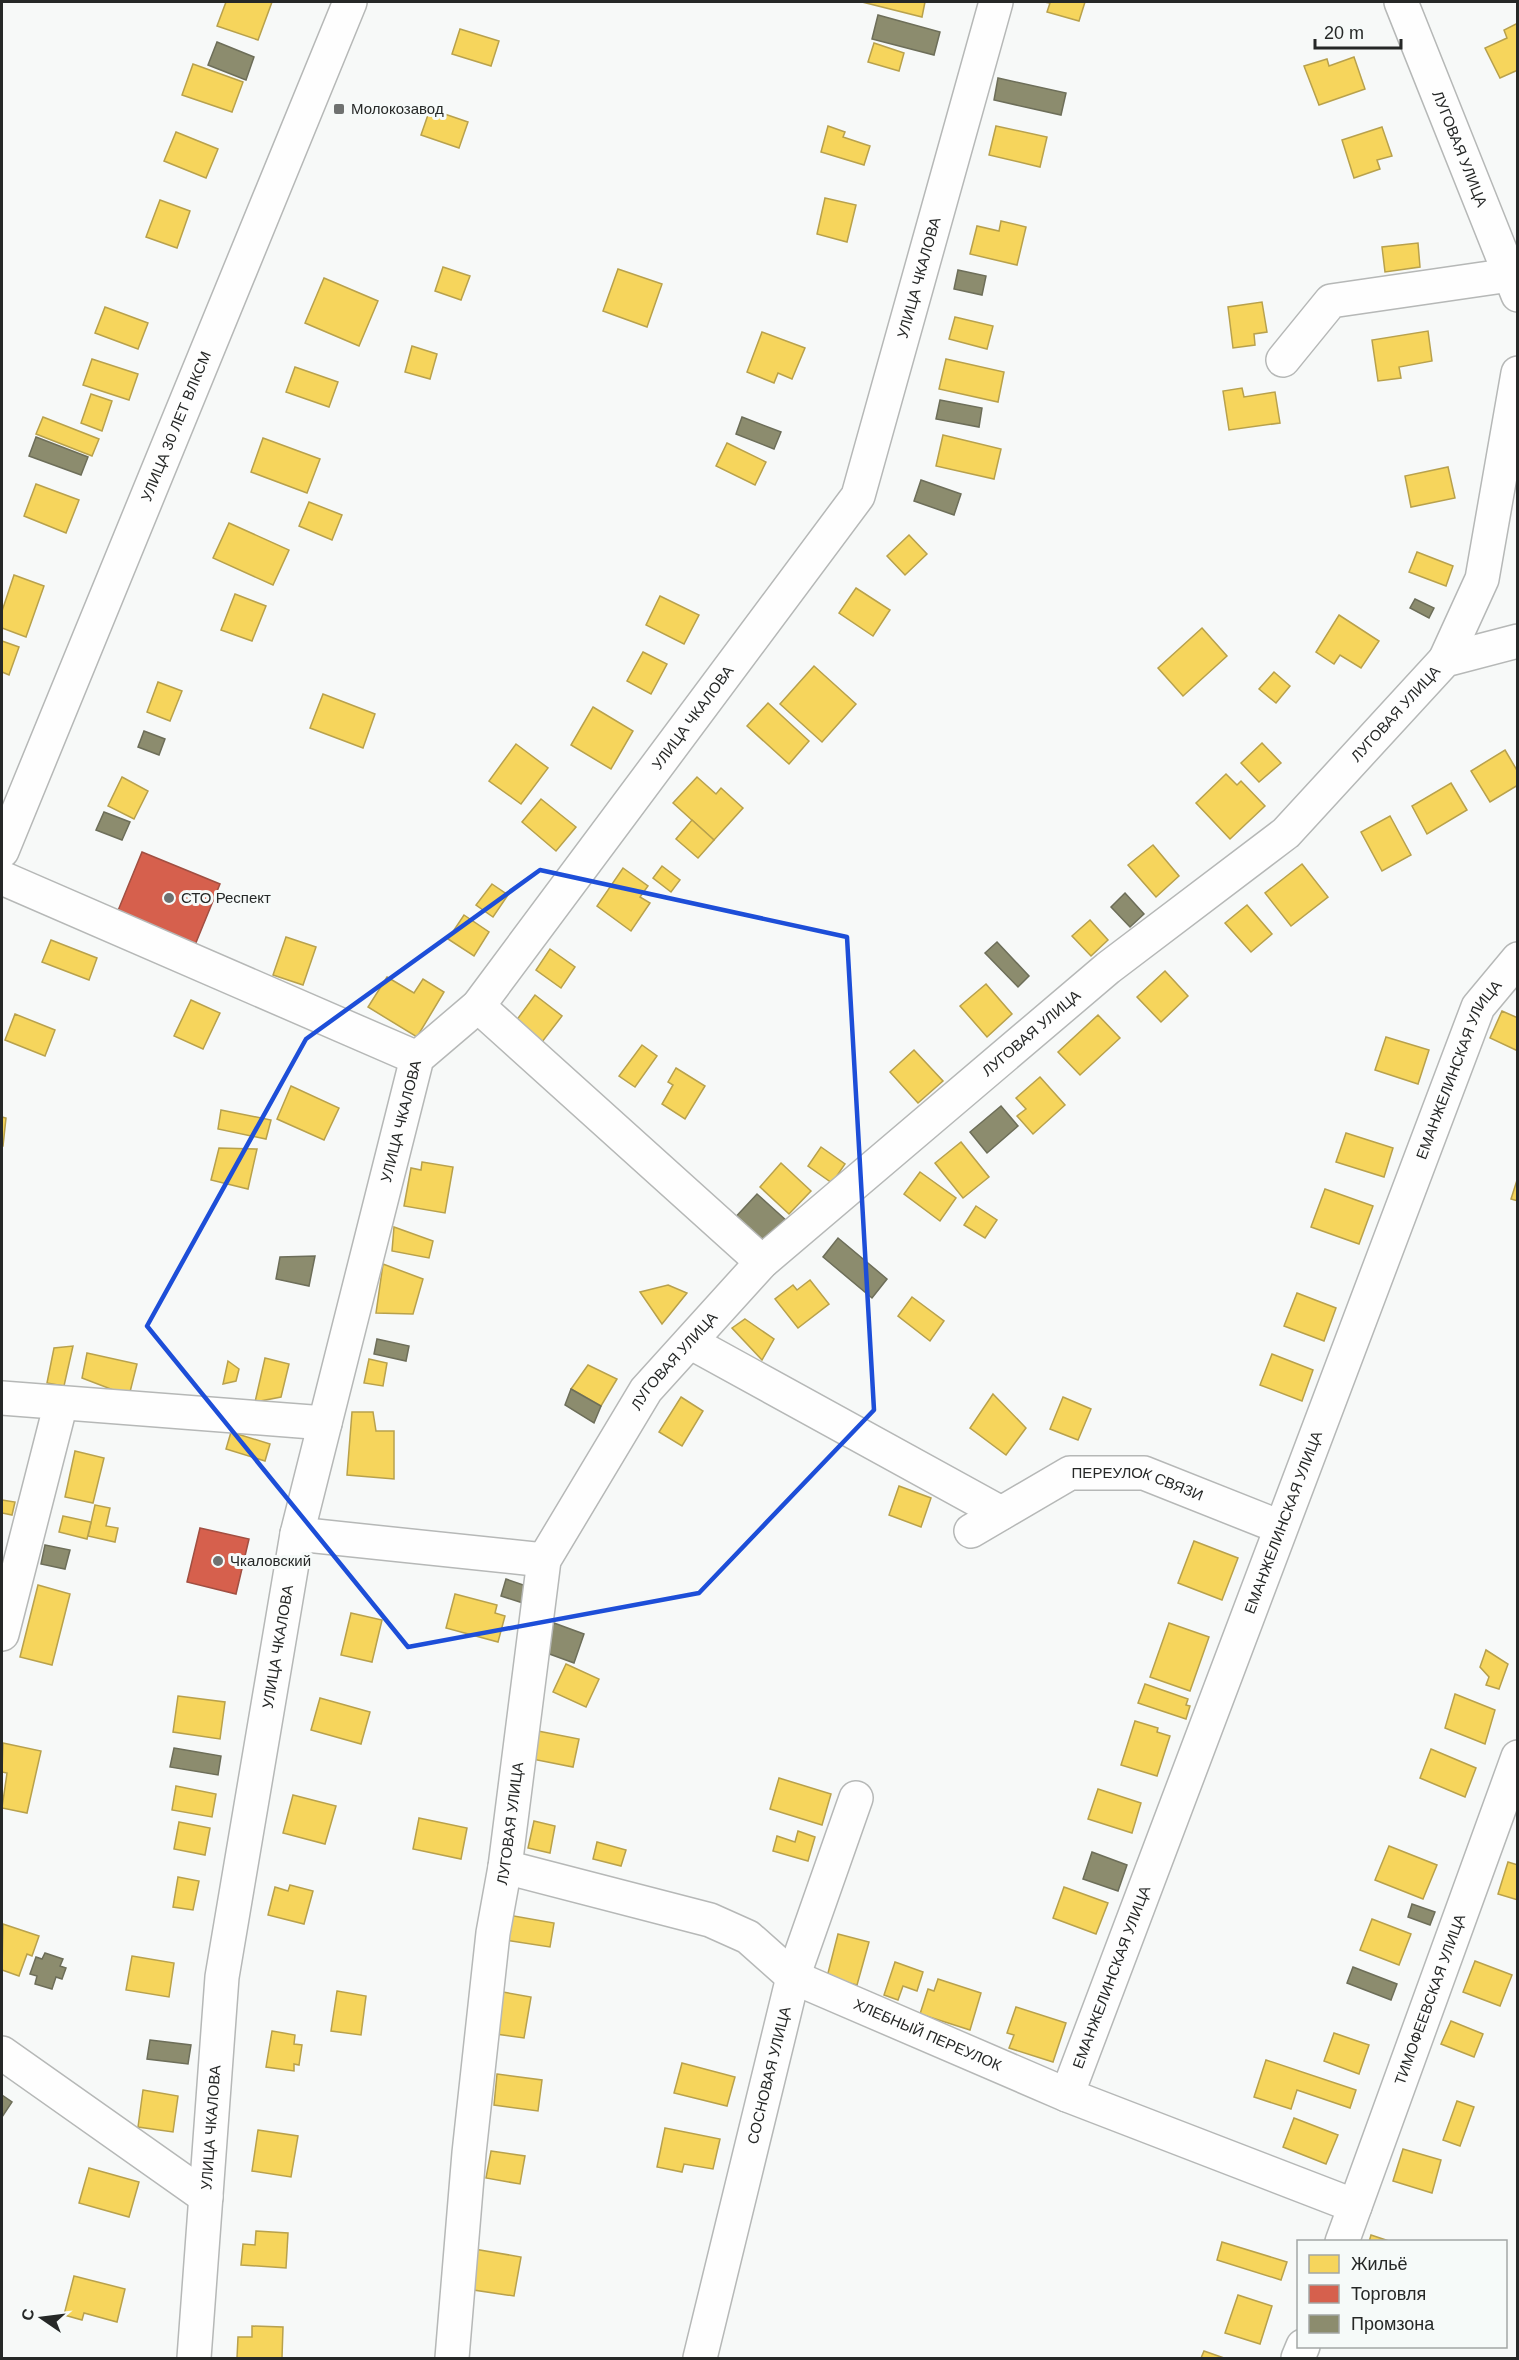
<svg xmlns="http://www.w3.org/2000/svg" width="1519" height="2360" font-family="Helvetica,sans-serif">
<style>
.homes{fill:#f6d55c;stroke:#b8a14c;stroke-width:1.5}
.shops{fill:#d6604d;stroke:#a14f42;stroke-width:1.5}
.industry{fill:#8c8c6e;stroke:#6d6e59;stroke-width:1.5}
.lines{fill:none;stroke-linecap:round;stroke-linejoin:round}
.minor-casing{stroke:#b6b8b7;stroke-width:36}
.major-casing{stroke:#b6b8b7;stroke-width:36}
.minor{stroke:#fefefe;stroke-width:33}
.major{stroke:#fefefe;stroke-width:33}
.marked{fill:none;stroke:#1d4ed8;stroke-width:4.5;stroke-linejoin:round}
.poi-dot{fill:#6f7170;stroke:#f6faf9;stroke-width:2}
.labels{text-anchor:middle;stroke-width:6;stroke-linejoin:round;paint-order:stroke}
.poi-label{font-size:15px;fill:#262827;stroke:#f6faf9;text-anchor:start}
.street-label{font-size:15px;fill:#262827;stroke:#f6faf9}
</style>
<rect width="100%" height="100%" fill="#f7f9f8"/>
<g class="homes">
<polygon points="226,2 272,2 258,40 217,26"/>
<polygon points="862,2 925,2 922,17"/>
<polygon points="1044,2 1085,2 1079,21 1047,12 1050,3"/>
<polygon points="1518,23 1518,70 1500,78 1485,48 1507,38 1504,30"/>
<polygon points="460,29 499,41 491,66 452,54"/>
<polygon points="874,43 904,53 899,71 868,62"/>
<polygon points="1354,57 1365,89 1319,105 1304,66 1327,59 1329,66"/>
<polygon points="193,64 243,82 232,112 182,95"/>
<polygon points="430,109 468,122 459,148 421,135"/>
<polygon points="828,126 845,132 843,137 870,146 864,165 821,152"/>
<polygon points="996,126 1047,137 1040,167 989,155"/>
<polygon points="1382,127 1392,156 1377,160 1380,169 1354,178 1342,140"/>
<polygon points="176,132 218,149 206,178 164,161"/>
<polygon points="825,198 856,205 847,242 817,234"/>
<polygon points="160,200 190,211 177,248 146,237"/>
<polygon points="1001,221 1026,227 1017,265 970,254 977,226 999,231"/>
<polygon points="1418,243 1420,267 1385,272 1382,247"/>
<polygon points="443,267 470,276 461,300 435,291"/>
<polygon points="618,269 662,284 647,327 603,311"/>
<polygon points="324,278 378,301 359,346 305,323"/>
<polygon points="1262,302 1267,332 1254,334 1255,345 1233,348 1228,307"/>
<polygon points="105,307 148,323 138,349 95,333"/>
<polygon points="955,317 993,326 987,349 949,339"/>
<polygon points="1428,331 1432,361 1399,367 1401,378 1378,381 1372,340"/>
<polygon points="762,332 805,348 792,379 778,373 774,383 747,372"/>
<polygon points="412,346 437,354 430,379 405,372"/>
<polygon points="92,359 138,374 129,400 83,385"/>
<polygon points="946,359 1004,372 998,402 939,389"/>
<polygon points="295,367 338,382 329,407 286,392"/>
<polygon points="1242,388 1244,397 1275,392 1280,423 1229,430 1223,391"/>
<polygon points="91,394 112,401 102,431 81,423"/>
<polygon points="43,417 99,439 92,456 36,434"/>
<polygon points="943,435 1001,449 994,479 936,466"/>
<polygon points="263,438 320,459 307,493 251,472"/>
<polygon points="727,443 766,462 755,485 716,466"/>
<polygon points="1448,467 1455,498 1411,507 1405,476"/>
<polygon points="36,484 79,500 66,533 24,516"/>
<polygon points="309,502 342,515 332,540 299,526"/>
<polygon points="229,523 289,550 273,585 213,558"/>
<polygon points="909,535 927,554 905,575 887,556"/>
<polygon points="1417,552 1453,566 1446,586 1409,572"/>
<polygon points="14,575 44,586 26,637 2,628 2,611"/>
<polygon points="856,588 890,610 873,636 839,613"/>
<polygon points="235,594 266,606 252,641 221,630"/>
<polygon points="660,596 699,615 684,644 646,625"/>
<polygon points="1339,615 1379,641 1361,668 1340,655 1334,664 1316,652"/>
<polygon points="1202,628 1227,656 1183,696 1158,668"/>
<polygon points="2,641 19,647 9,675 2,672"/>
<polygon points="643,652 667,664 651,694 627,681"/>
<polygon points="814,666 856,704 822,742 780,704"/>
<polygon points="1274,672 1290,686 1276,703 1259,689"/>
<polygon points="158,682 182,691 170,721 147,712"/>
<polygon points="323,694 375,714 363,748 310,728"/>
<polygon points="768,703 809,741 789,764 747,726"/>
<polygon points="593,707 633,731 611,769 571,745"/>
<polygon points="1262,743 1281,763 1259,782 1241,763"/>
<polygon points="516,744 548,768 521,804 489,781"/>
<polygon points="1505,750 1518,772 1518,785 1490,802 1471,771"/>
<polygon points="1226,774 1237,785 1241,781 1265,806 1230,839 1196,803"/>
<polygon points="122,777 148,791 134,819 108,806"/>
<polygon points="697,777 716,794 721,788 743,808 714,840 673,803"/>
<polygon points="1451,783 1467,810 1427,834 1412,806"/>
<polygon points="541,799 576,827 556,851 522,822"/>
<polygon points="1390,816 1411,855 1382,871 1361,832"/>
<polygon points="692,820 714,840 698,858 676,839"/>
<polygon points="1153,845 1179,876 1156,897 1128,865"/>
<polygon points="1302,864 1328,897 1291,926 1265,893"/>
<polygon points="662,866 680,880 671,892 653,878"/>
<polygon points="623,868 648,886 640,897 650,903 631,931 597,906"/>
<polygon points="492,884 508,895 493,917 476,905"/>
<polygon points="1247,905 1272,934 1251,952 1225,923"/>
<polygon points="464,915 489,932 474,956 448,939"/>
<polygon points="1090,920 1108,940 1091,956 1072,936"/>
<polygon points="286,937 316,947 303,985 273,975"/>
<polygon points="51,940 97,958 89,980 42,962"/>
<polygon points="550,949 575,967 561,988 536,970"/>
<polygon points="1165,971 1188,996 1161,1022 1137,997"/>
<polygon points="387,977 414,993 423,979 444,992 417,1037 368,1007"/>
<polygon points="986,984 1012,1014 987,1037 960,1006"/>
<polygon points="535,995 562,1016 542,1042 516,1021"/>
<polygon points="191,1000 220,1013 203,1049 174,1036"/>
<polygon points="1502,1011 1518,1018 1518,1051 1490,1038"/>
<polygon points="15,1014 55,1030 45,1056 5,1040"/>
<polygon points="1098,1015 1120,1038 1080,1075 1058,1052"/>
<polygon points="1386,1037 1429,1050 1418,1084 1375,1070"/>
<polygon points="642,1045 657,1056 635,1087 619,1076"/>
<polygon points="914,1050 943,1081 918,1103 890,1072"/>
<polygon points="676,1068 705,1086 685,1119 662,1104 673,1085 668,1082"/>
<polygon points="1040,1077 1065,1105 1033,1134 1017,1116 1026,1109 1016,1098"/>
<polygon points="291,1086 339,1108 324,1140 277,1119"/>
<polygon points="221,1110 271,1120 266,1139 218,1129"/>
<polygon points="2,1117 6,1118 3,1146 2,1146"/>
<polygon points="1346,1133 1393,1148 1384,1177 1336,1162"/>
<polygon points="961,1142 989,1177 963,1198 935,1163"/>
<polygon points="821,1147 845,1164 832,1183 808,1166"/>
<polygon points="219,1148 257,1149 248,1189 211,1180"/>
<polygon points="422,1162 453,1167 445,1213 404,1206 411,1168 421,1170"/>
<polygon points="781,1163 811,1191 789,1214 760,1187"/>
<polygon points="920,1172 956,1198 940,1221 904,1194"/>
<polygon points="1518,1177 1518,1201 1511,1199"/>
<polygon points="1325,1189 1373,1206 1359,1244 1311,1227"/>
<polygon points="976,1206 997,1220 985,1238 964,1225"/>
<polygon points="394,1227 433,1241 429,1258 392,1251"/>
<polygon points="383,1264 423,1279 413,1314 376,1313"/>
<polygon points="810,1280 829,1304 798,1328 775,1299 793,1285 797,1290"/>
<polygon points="668,1285 687,1293 662,1324 640,1292"/>
<polygon points="1297,1293 1336,1308 1324,1341 1284,1326"/>
<polygon points="912,1297 944,1321 930,1341 898,1316"/>
<polygon points="745,1319 774,1339 762,1360 732,1328"/>
<polygon points="73,1346 64,1386 47,1383 54,1348"/>
<polygon points="87,1353 137,1364 129,1396 82,1378"/>
<polygon points="1272,1354 1313,1370 1302,1401 1260,1385"/>
<polygon points="265,1358 289,1364 281,1397 255,1402"/>
<polygon points="369,1359 387,1363 383,1386 364,1383"/>
<polygon points="228,1361 239,1369 236,1381 223,1384"/>
<polygon points="588,1365 617,1379 601,1406 571,1389"/>
<polygon points="993,1394 1026,1428 1006,1455 970,1428"/>
<polygon points="681,1397 703,1411 682,1446 659,1432"/>
<polygon points="1063,1397 1091,1409 1078,1440 1050,1429"/>
<polygon points="352,1412 373,1412 376,1431 394,1431 394,1479 347,1475"/>
<polygon points="231,1432 270,1444 265,1461 226,1449"/>
<polygon points="75,1451 104,1458 93,1503 65,1497"/>
<polygon points="899,1486 931,1498 921,1527 889,1515"/>
<polygon points="2,1500 15,1502 12,1515 2,1513"/>
<polygon points="95,1505 110,1508 106,1526 118,1528 115,1542 88,1536"/>
<polygon points="63,1516 91,1522 87,1539 59,1532"/>
<polygon points="1194,1541 1238,1558 1222,1600 1178,1583"/>
<polygon points="38,1585 70,1594 52,1665 20,1657"/>
<polygon points="455,1594 497,1605 495,1613 505,1616 498,1642 446,1628"/>
<polygon points="351,1613 382,1620 372,1662 341,1655"/>
<polygon points="1169,1623 1209,1637 1190,1691 1150,1677"/>
<polygon points="1486,1650 1508,1664 1499,1689 1486,1685 1489,1677 1480,1667"/>
<polygon points="566,1664 599,1679 586,1707 553,1692"/>
<polygon points="1145,1684 1188,1699 1186,1705 1190,1706 1186,1719 1138,1703"/>
<polygon points="1455,1694 1495,1710 1485,1744 1445,1728"/>
<polygon points="178,1696 225,1702 220,1739 173,1732"/>
<polygon points="320,1698 370,1712 361,1744 311,1730"/>
<polygon points="1135,1721 1158,1728 1157,1732 1170,1736 1157,1776 1121,1765"/>
<polygon points="538,1731 579,1739 573,1767 532,1759"/>
<polygon points="3,1743 41,1751 27,1813 2,1808 7,1773 2,1772"/>
<polygon points="1431,1749 1476,1768 1465,1797 1420,1778"/>
<polygon points="779,1778 831,1794 822,1825 770,1809"/>
<polygon points="176,1786 216,1794 212,1817 172,1810"/>
<polygon points="1098,1789 1141,1803 1132,1833 1088,1819"/>
<polygon points="293,1795 336,1806 325,1844 283,1833"/>
<polygon points="419,1818 467,1828 461,1859 413,1849"/>
<polygon points="534,1821 555,1826 550,1853 528,1848"/>
<polygon points="179,1822 210,1828 205,1855 174,1849"/>
<polygon points="798,1831 815,1837 808,1861 773,1851 777,1836 795,1842"/>
<polygon points="597,1842 626,1850 621,1866 593,1859"/>
<polygon points="1389,1846 1437,1865 1423,1899 1375,1880"/>
<polygon points="1508,1862 1518,1865 1518,1900 1498,1894"/>
<polygon points="178,1877 199,1881 193,1910 173,1907"/>
<polygon points="290,1885 313,1891 304,1924 268,1915 275,1887 288,1891"/>
<polygon points="1064,1887 1108,1903 1096,1934 1053,1918"/>
<polygon points="508,1915 554,1923 550,1947 504,1940"/>
<polygon points="1372,1919 1411,1934 1399,1965 1360,1950"/>
<polygon points="3,1924 39,1936 32,1956 27,1954 19,1976 2,1970"/>
<polygon points="838,1934 869,1942 857,1985 827,1977"/>
<polygon points="132,1956 174,1963 169,1997 126,1990"/>
<polygon points="1475,1961 1512,1975 1500,2006 1463,1992"/>
<polygon points="895,1962 923,1972 917,1991 903,1986 898,2000 884,1995"/>
<polygon points="938,1979 981,1993 970,2030 920,2014 928,1989 934,1991"/>
<polygon points="337,1991 366,1996 361,2035 331,2031"/>
<polygon points="503,1992 531,1997 524,2038 496,2034"/>
<polygon points="1016,2007 1066,2023 1053,2062 1009,2048 1014,2035 1007,2033"/>
<polygon points="1451,2021 1483,2034 1474,2057 1441,2044"/>
<polygon points="272,2031 295,2035 294,2044 302,2045 299,2065 294,2064 294,2071 266,2067"/>
<polygon points="1334,2033 1369,2045 1359,2074 1324,2061"/>
<polygon points="1266,2060 1356,2090 1350,2108 1297,2090 1291,2109 1254,2097"/>
<polygon points="682,2063 735,2077 727,2106 674,2093"/>
<polygon points="497,2074 542,2080 538,2111 494,2105"/>
<polygon points="143,2090 178,2096 173,2132 138,2127"/>
<polygon points="1457,2101 1474,2107 1460,2146 1443,2140"/>
<polygon points="1294,2118 1338,2135 1326,2164 1283,2147"/>
<polygon points="665,2128 720,2139 713,2169 684,2164 682,2172 657,2167"/>
<polygon points="258,2130 298,2136 291,2177 252,2171"/>
<polygon points="1403,2149 1441,2160 1432,2193 1393,2181"/>
<polygon points="491,2151 525,2156 520,2184 486,2178"/>
<polygon points="89,2168 139,2182 129,2217 79,2203"/>
<polygon points="256,2231 288,2233 286,2268 241,2265 243,2244 255,2245"/>
<polygon points="1371,2235 1392,2242 1369,2242"/>
<polygon points="1222,2242 1287,2262 1281,2280 1217,2260"/>
<polygon points="474,2249 521,2257 514,2296 467,2289"/>
<polygon points="74,2276 125,2289 117,2322 84,2313 82,2320 64,2315"/>
<polygon points="1238,2295 1272,2306 1260,2344 1225,2333"/>
<polygon points="252,2326 283,2327 282,2358 237,2358 238,2337 252,2337"/>
<polygon points="1204,2351 1224,2358 1201,2358"/>
</g>
<g class="shops">
<polygon points="142,852 220,884 195,945 117,913"/>
<polygon points="200,1528 249,1539 236,1594 187,1582"/>
</g>
<g class="industry">
<polygon points="878,15 940,32 934,55 872,39"/>
<polygon points="217,42 254,57 246,80 208,65"/>
<polygon points="998,78 1066,93 1061,115 994,100"/>
<polygon points="958,270 986,276 982,295 954,289"/>
<polygon points="940,400 982,408 979,427 936,419"/>
<polygon points="742,417 781,432 774,449 736,434"/>
<polygon points="36,437 88,457 81,475 29,456"/>
<polygon points="921,480 961,494 954,515 914,501"/>
<polygon points="1415,599 1434,608 1429,618 1410,608"/>
<polygon points="144,731 165,739 159,755 138,747"/>
<polygon points="104,812 130,822 122,840 96,830"/>
<polygon points="1125,893 1144,914 1130,927 1111,907"/>
<polygon points="997,942 1029,976 1018,987 985,953"/>
<polygon points="1001,1106 1018,1126 987,1153 970,1132"/>
<polygon points="757,1194 788,1222 763,1250 731,1222"/>
<polygon points="838,1238 887,1279 872,1298 823,1257"/>
<polygon points="315,1256 309,1286 276,1279 280,1257"/>
<polygon points="377,1339 409,1346 406,1361 374,1354"/>
<polygon points="571,1389 601,1406 594,1423 565,1405"/>
<polygon points="45,1545 70,1550 65,1569 41,1564"/>
<polygon points="506,1579 529,1587 523,1603 501,1596"/>
<polygon points="554,1623 584,1634 574,1663 544,1652"/>
<polygon points="174,1748 221,1756 218,1775 170,1767"/>
<polygon points="1092,1852 1127,1865 1118,1891 1083,1879"/>
<polygon points="1412,1904 1435,1912 1430,1925 1408,1917"/>
<polygon points="45,1953 63,1959 60,1966 66,1968 62,1979 56,1977 52,1989 35,1984 37,1976 30,1974 36,1957 42,1959"/>
<polygon points="1353,1967 1397,1984 1391,2000 1347,1983"/>
<polygon points="150,2040 191,2045 188,2064 147,2059"/>
<polygon points="2,2095 12,2102 2,2117"/>
</g>
<g class="lines">
<defs>
<g id="minor">
<path id="s1" d="M1401,2L1518,295"/>
<polyline points="1283,360 1331,301 1510,275"/>
<polyline points="1445,660 1482,579 1518,373"/>
<polyline points="2,878 417,1058"/>
<polyline points="478,1006 762,1262"/>
<polyline points="690,1342 1001,1513"/>
<polyline points="2,1398 325,1423"/>
<path id="s2" d="M971,1531L1070,1473H1144L1280,1527"/>
<polyline points="297,1534 544,1560"/>
<polyline points="2,1634 61,1403"/>
<path id="s3" d="M505,1867L710,1920L748,1937L793,1977L1067,2095L1355,2206"/>
<polyline points="2,2053 206,2197"/>
<path id="s4" d="M1067,2095L1478,1007L1518,959"/>
<path id="s5" d="M1342,2242L1518,1757"/>
<path id="s6" d="M194,2358L222,1977L297,1534L417,1058L478,1006L858,496L996,2"/>
<path id="s7" d="M452,2358L469,2153L493,1933L505,1867L544,1560L646,1390L762,1262L1108,968L1286,833L1445,660L1518,641"/>
<path id="s8" d="M700,2358L793,1977L856,1798"/>
<polyline points="1298,2358 1303,2346"/>
</g>
<g id="major">
<path id="s9" d="M2,851L350,2"/>
</g>
</defs>
<use href="#minor" class="minor-casing"/>
<use href="#major" class="major-casing"/>
<use href="#minor" class="minor"/>
<use href="#major" class="major"/>
</g>
<path class="marked" d="M540,870L847,937L874,1410L699,1593L408,1647L147,1326L306,1039Z"/>
<g class="poi-dot">
<rect x="333" y="103" width="12" height="12" rx="3"/>
<circle cx="169" cy="898" r="6"/>
<circle cx="218" cy="1561" r="6"/>
</g>
<g class="labels">
<g class="poi-label">
<text x="351" y="114">Молокозавод</text>
<text x="181" y="903">СТО Респект</text>
<text x="230" y="1566">Чкаловский</text>
</g>
<g class="street-label">
<text dy="5" stroke="none"><textPath href="#s1" startOffset="158">ЛУГОВАЯ УЛИЦА</textPath></text>
<text dy="5" stroke="none"><textPath href="#s6" startOffset="2265">УЛИЦА ЧКАЛОВА</textPath></text>
<text dy="5" stroke="none"><textPath href="#s9" startOffset="459">УЛИЦА 30 ЛЕТ ВЛКСМ</textPath></text>
<text dy="5" stroke="none"><textPath href="#s7" startOffset="2014">ЛУГОВАЯ УЛИЦА</textPath></text>
<text dy="5" stroke="none"><textPath href="#s6" startOffset="1762">УЛИЦА ЧКАЛОВА</textPath></text>
<text dy="5" stroke="none"><textPath href="#s7" startOffset="1528">ЛУГОВАЯ УЛИЦА</textPath></text>
<text dy="5" stroke="none"><textPath href="#s4" startOffset="1098">ЕМАНЖЕЛИНСКАЯ УЛИЦА</textPath></text>
<text dy="5" stroke="none"><textPath href="#s6" startOffset="1257">УЛИЦА ЧКАЛОВА</textPath></text>
<text dy="5" stroke="none"><textPath href="#s7" startOffset="1042">ЛУГОВАЯ УЛИЦА</textPath></text>
<text dy="5" stroke="none"><textPath href="#s2" startOffset="184">ПЕРЕУЛОК СВЯЗИ</textPath></text>
<text dy="5" stroke="none"><textPath href="#s4" startOffset="612">ЕМАНЖЕЛИНСКАЯ УЛИЦА</textPath></text>
<text dy="5" stroke="none"><textPath href="#s6" startOffset="717">УЛИЦА ЧКАЛОВА</textPath></text>
<text dy="5" stroke="none"><textPath href="#s7" startOffset="538">ЛУГОВАЯ УЛИЦА</textPath></text>
<text dy="5" stroke="none"><textPath href="#s4" startOffset="126">ЕМАНЖЕЛИНСКАЯ УЛИЦА</textPath></text>
<text dy="5" stroke="none"><textPath href="#s5" startOffset="258">ТИМОФЕЕВСКАЯ УЛИЦА</textPath></text>
<text dy="5" stroke="none"><textPath href="#s3" startOffset="460">ХЛЕБНЫЙ ПЕРЕУЛОК</textPath></text>
<text dy="5" stroke="none"><textPath href="#s8" startOffset="291">СОСНОВАЯ УЛИЦА</textPath></text>
<text dy="5" stroke="none"><textPath href="#s6" startOffset="231">УЛИЦА ЧКАЛОВА</textPath></text>
</g>
</g>
<rect width="1519" height="2360" fill="none" stroke="#262827" stroke-width="6"/>
<rect x="1297" y="2240" width="210" height="108" fill="#f6faf9" stroke="#a3a6a5" stroke-width="1.5"/>
<rect x="1309" y="2255" width="30" height="18" fill="#f6d55c" stroke="#a3a6a5" stroke-width="1.5"/>
<text x="1351" y="2270" font-size="18" fill="#262827">Жильё</text>
<rect x="1309" y="2285" width="30" height="18" fill="#d6604d" stroke="#a3a6a5" stroke-width="1.5"/>
<text x="1351" y="2300" font-size="18" fill="#262827">Торговля</text>
<rect x="1309" y="2315" width="30" height="18" fill="#8c8c6e" stroke="#a3a6a5" stroke-width="1.5"/>
<text x="1351" y="2330" font-size="18" fill="#262827">Промзона</text>
<g transform="translate(42 2318) rotate(284)" stroke="#f6faf9" stroke-width="4.5" paint-order="stroke">
<path d="M0-4.5L10 22L0 15L-10 22Z" fill="#262827"/>
<text y="-9" font-size="16" font-weight="bold" text-anchor="middle" fill="#262827">С</text>
</g>
<path d="M1315 39v9h86v-9" fill="none" stroke="#262827" stroke-width="3"/>
<text x="1324" y="39" font-size="18" fill="#262827" stroke="#f6faf9" stroke-width="4.5" paint-order="stroke">20 m</text>
</svg>
